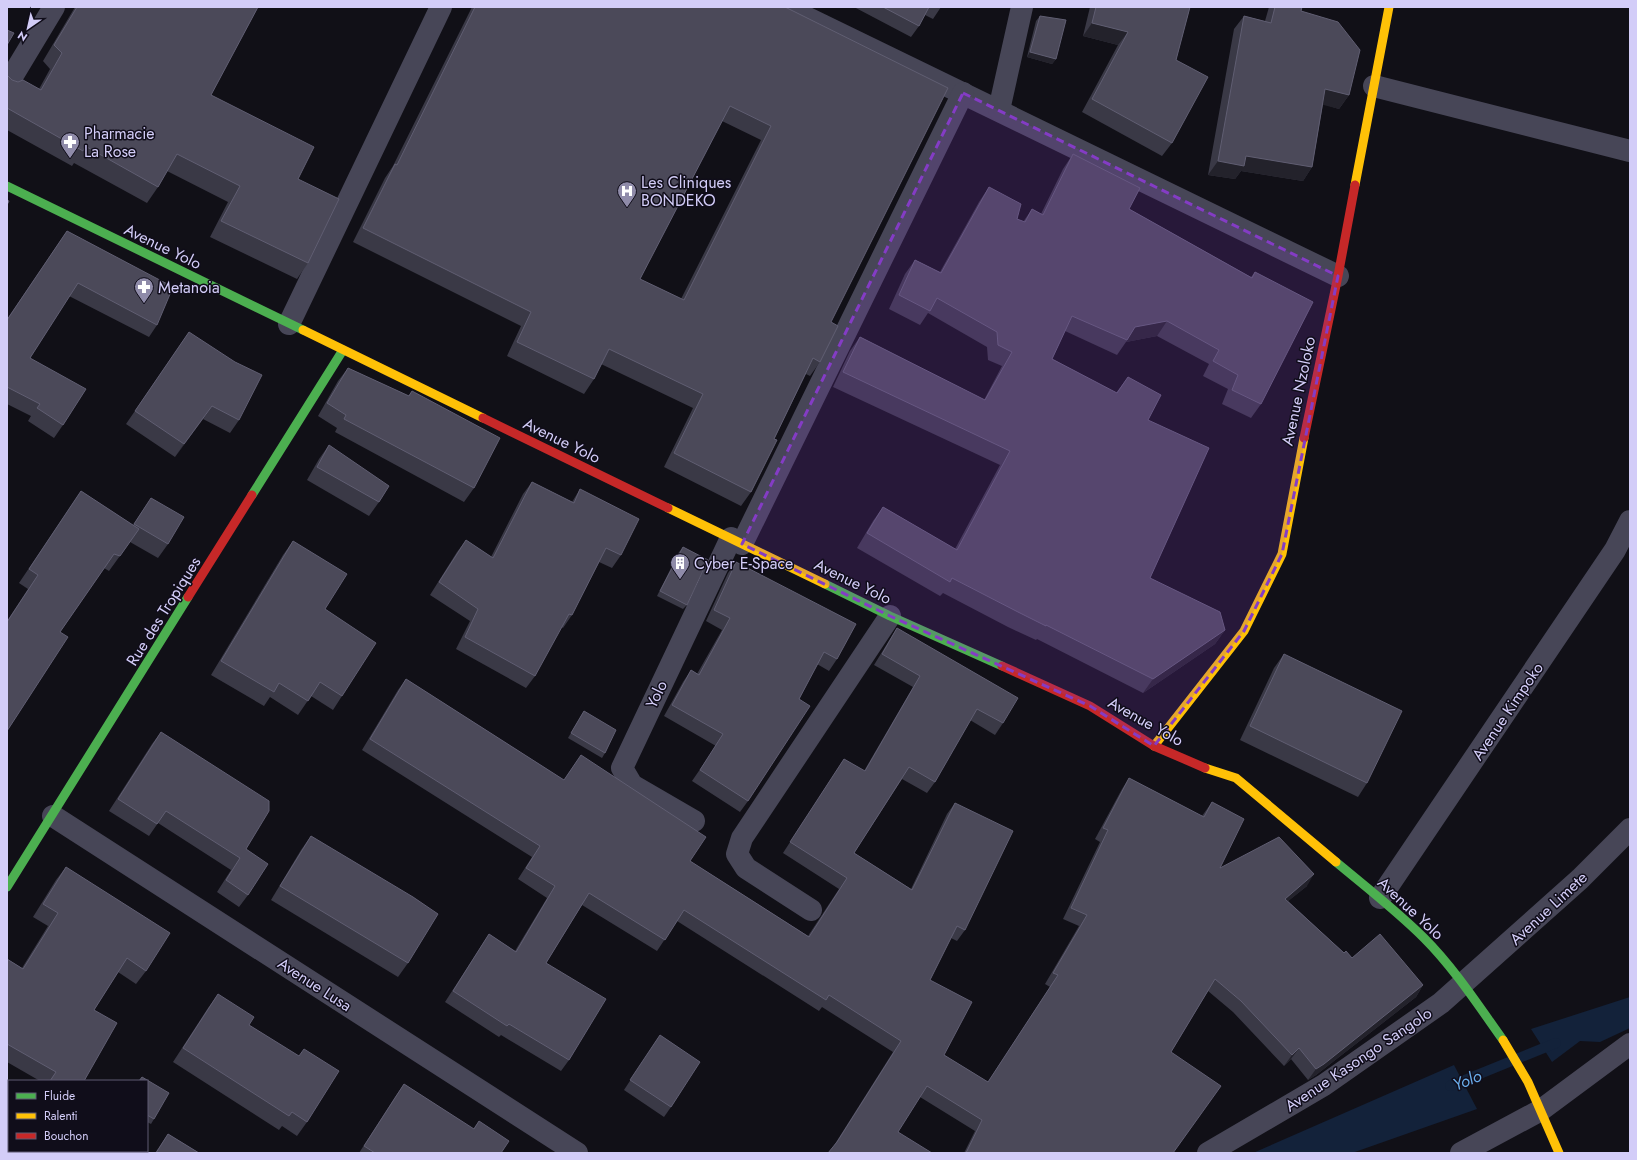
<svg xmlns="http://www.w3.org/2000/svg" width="1637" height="1160" font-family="Jost,sans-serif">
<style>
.water{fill:#13223a}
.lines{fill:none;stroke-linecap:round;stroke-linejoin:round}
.stream{stroke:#13223a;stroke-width:10}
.street{stroke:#474657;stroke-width:22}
.fast{stroke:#4caf50;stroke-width:9}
.slow{stroke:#ffc107;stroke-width:9}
.jam{stroke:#c62828;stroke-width:9}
.wall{fill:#3a3946;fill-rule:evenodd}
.shaded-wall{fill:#23222b}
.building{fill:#4b4959;stroke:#605e72;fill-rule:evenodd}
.marked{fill:#843cc5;fill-opacity:0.2;stroke:#843cc5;stroke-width:3;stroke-dasharray:8 5;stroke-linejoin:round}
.labels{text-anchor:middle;stroke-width:3;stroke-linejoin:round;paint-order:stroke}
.poi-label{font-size:16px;fill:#d3cdf8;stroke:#100d1a;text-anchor:start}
.street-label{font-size:16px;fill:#d3cdf8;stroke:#100d1a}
.water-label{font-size:17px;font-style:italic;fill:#69acea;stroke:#100d1a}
</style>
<rect width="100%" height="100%" fill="#111017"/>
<g class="water">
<polygon points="1630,997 1630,1028 1600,1042 1580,1041 1552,1062 1531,1029"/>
<polygon points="1454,1065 1477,1109 1352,1153 1253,1153"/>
</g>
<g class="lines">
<polyline class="stream" points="1450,1086 1556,1043"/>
<g class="street">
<polyline points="785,7 1338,276"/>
<polyline points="7,85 54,7"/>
<polyline points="1374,86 1630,151"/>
<polyline points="999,110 1022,7"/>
<polyline points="289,324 441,7"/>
<polyline points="742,544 963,93"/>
<polyline points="53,816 577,1153"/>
<polyline points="694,821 632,785 622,768 731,538"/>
<polyline points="1380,898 1615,550 1630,521"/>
<polyline points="811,910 746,868 737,854 742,838 890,616"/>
<polyline points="1208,1153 1324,1085 1441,1003 1580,879 1630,829"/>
<polyline points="1461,1153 1541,1110 1630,1044"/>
</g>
<g class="fast">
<polyline points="7,186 303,330"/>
<polyline points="252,495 343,350"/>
<polyline points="825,584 890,616 1002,666"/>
<path d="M1336,862C1366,887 1397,911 1424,938C1454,968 1478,1005 1503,1040"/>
<polyline points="7,887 188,597"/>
</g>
<g class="slow">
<polyline points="1355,185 1389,7"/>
<polyline points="303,330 483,418"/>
<polyline points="668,508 825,584"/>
<polyline points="1154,746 1244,631 1282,554 1304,438"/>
<polyline points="1205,768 1236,778 1336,862"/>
<polyline points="1503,1040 1528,1082 1559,1153"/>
</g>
<g class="jam">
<polyline points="483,418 668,508"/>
<polyline points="1304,438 1338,276 1355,185"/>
<polyline points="188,597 252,495"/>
<polyline points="1002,666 1090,706 1154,746 1205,768"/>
</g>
</g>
<g class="wall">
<polygon points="75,7 258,7 211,95 298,179 308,263 297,279 210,237 228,202 167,171 158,187 147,203 74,163 72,166 7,130 7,74 7,75 12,80 39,89 50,69 43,61"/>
<path d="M472,7H785L831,322L820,362L810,376L806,374L774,439L751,492L741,506L664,467L693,408L601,364L594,379L584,394L507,356L521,326L353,242L385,178L393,166ZM722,121L761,140L681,299L640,279Z"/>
<polygon points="854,7 941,7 933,19 925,15 919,26 911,37"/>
<polygon points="1090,7 1190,7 1176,60 1172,143 1162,156 1082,112 1118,45 1083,36"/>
<polygon points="1269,7 1302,7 1301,11 1349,95 1339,109 1323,104 1312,167 1303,181 1241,171 1235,179 1208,175 1234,29 1244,16 1265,21"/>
<polygon points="1040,16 1056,59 1052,64 1027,57 1036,21"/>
<polygon points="1073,154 1129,209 1251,277 1255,272 1261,404 1251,418 1222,404 1228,389 1203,376 1209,364 1157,336 1126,342 1117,355 1065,331 1052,359 1116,393 1128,377 1148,420 1150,578 1225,630 1215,644 1143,693 1037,639 1036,640 1008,627 943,593 940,596 857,548 873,521 883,507 955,549 1000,465 833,387 850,351 860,337 984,400 1002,366 988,360 987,347 928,313 920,325 889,309 905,274 915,260 940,272 979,202 989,187 1017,219 1023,222 1032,209 1041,214 1063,169"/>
<polygon points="67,231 157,325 149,337 69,296 30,358 63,425 54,438 28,421 31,416 7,404 7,319"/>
<polygon points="189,332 239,420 230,433 203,419 175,457 126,424"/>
<polygon points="348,368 408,396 412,391 474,488 464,502 335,432 337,428 318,416 338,381"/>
<polygon points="329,445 379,502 369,516 307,480 319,459"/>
<polygon points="532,482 572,502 580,489 621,555 612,568 599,562 572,615 563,628 561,627 535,676 526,688 456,649 470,621 430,595 457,552 466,540 491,557 523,494"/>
<polygon points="81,491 133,525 151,498 168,544 158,558 130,542 109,571 104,568 60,632 7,731 7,621 28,589 19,583"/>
<polygon points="293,541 325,609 342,696 333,710 311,696 298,715 270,697 264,706 211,675 283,555"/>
<polygon points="683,547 687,605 683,609 657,596 679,552"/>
<polygon points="736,562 837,659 829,671 817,664 748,801 740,812 692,781 716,746 664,716 683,682 691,670 697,674 722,630 706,621 728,573"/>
<polygon points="897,628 1003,723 995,735 970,720 935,782 927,793 902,779 854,853 911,889 947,814 955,803 965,930 957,941 951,938 930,980 944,1055 988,1082 1050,987 1045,984 1079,926 1063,919 1100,842 1095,839 1122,789 1129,778 1202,816 1212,802 1220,868 1307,886 1288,901 1344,953 1352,958 1423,985 1416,997 1316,1075 1308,1080 1291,1059 1284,1066 1233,1012 1208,991 1171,1052 1173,1153 964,1153 975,1131 920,1097 833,1147 893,1052 822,1007 819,1011 677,921 657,951 582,905 546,963 569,1060 561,1071 501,1035 499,1037 445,1002 489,934 515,951 547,898 518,879 532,857 362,750 398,690 406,679 564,780 581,755 690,861 808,936 839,889 783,853 844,759 864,771 913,687 874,665 890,639"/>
<polygon points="1284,654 1367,783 1358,797 1240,740 1274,668"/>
<polygon points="584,711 605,753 602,758 568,738"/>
<polygon points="161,732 246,849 248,895 239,907 217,892 231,870 158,823 149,836 109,811 152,744"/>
<polygon points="311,836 408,963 398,977 271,900 301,850"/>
<polygon points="66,867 146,971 136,984 118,972 94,1010 84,1081 40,1081 7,1062 7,959 22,968 48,926 33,917 56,880"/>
<polygon points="218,994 249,1025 307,1122 297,1136 282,1126 279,1130 173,1062 208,1008"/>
<polygon points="660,1035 671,1107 664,1117 624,1090"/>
<polygon points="147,1081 154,1119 151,1124 147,1122"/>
<polygon points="404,1084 473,1129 479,1121 501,1153 359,1153 395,1097"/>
<polygon points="168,1134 199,1153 155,1153"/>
</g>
<g class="shaded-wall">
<polygon points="1092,23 1128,32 1118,45 1083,36"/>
<polygon points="1030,52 1056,59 1052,64 1027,57"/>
<polygon points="1325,89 1349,95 1339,109 1316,103"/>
<polygon points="1246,156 1312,167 1303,181 1241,171 1235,179 1208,175 1218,161"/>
<polygon points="1167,321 1157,336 1126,342 1135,327"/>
<polygon points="212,406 203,419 175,457 184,444"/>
<polygon points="1225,630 1215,644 1143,693 1153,679"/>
<polygon points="1314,874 1307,886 1277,910 1285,899"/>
<polygon points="1423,985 1416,997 1316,1075 1308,1080 1316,1069"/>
<polygon points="1299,1048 1291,1059 1284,1066 1292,1055"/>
</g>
<g class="building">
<polygon points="77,7 258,7 211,95 314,147 298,179 339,199 308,263 221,221 240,186 177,154 158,187 85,146 83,151 7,108 7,74 7,75 12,80 18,82 23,80 41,90 62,53 54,45"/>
<path d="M475,7H785L948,88L831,322L838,326L820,362L813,358L774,439L777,440L751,492L674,453L703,394L609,349L594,379L517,342L531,312L363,228L395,164L397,165ZM730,106L771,126L684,300L640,279Z"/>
<polygon points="883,7 929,7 919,26"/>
<polygon points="1096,7 1190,7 1176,60 1208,77 1172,143 1092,99 1128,32 1092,23"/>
<polygon points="1275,7 1302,7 1301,11 1338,22 1360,50 1349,95 1325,89 1312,167 1246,156 1244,166 1218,161 1244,16 1271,23"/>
<polygon points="1040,16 1066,20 1056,59 1030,52"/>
<polygon points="7,30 14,33 7,45"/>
<polygon points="1073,154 1140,188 1129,209 1252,278 1255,272 1313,302 1261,404 1232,390 1238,375 1213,361 1219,350 1167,321 1135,327 1127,340 1072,316 1052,359 1117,393 1128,377 1161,395 1148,420 1209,448 1150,578 1220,612 1225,630 1153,679 1046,625 1046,626 1018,612 952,578 950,582 867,533 883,507 957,550 1010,451 843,372 860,337 985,400 1012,352 998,345 997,332 937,298 930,311 899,295 915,260 941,273 989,187 1021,204 1017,219 1025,222 1032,209 1043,215"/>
<polygon points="7,200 9,201 7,205"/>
<polygon points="67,231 173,287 157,325 78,283 30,358 86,389 63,425 37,408 40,404 7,387 7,320"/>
<polygon points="189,332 235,362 262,375 239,420 212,406 184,444 135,411"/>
<polygon points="348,368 409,396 412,391 500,438 474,488 344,419 346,415 327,403"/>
<polygon points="329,445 389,486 379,502 317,467"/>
<polygon points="532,482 574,503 580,489 639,519 621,555 606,548 572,615 569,614 535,676 465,637 478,609 439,582 466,540 493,558"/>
<polygon points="81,491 139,529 120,556 114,554 60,632 68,637 7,731 7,622 38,575 29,569"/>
<polygon points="151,498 184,517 168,544 134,524"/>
<polygon points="293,541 347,574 325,609 376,643 342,696 320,682 308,701 279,683 274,692 221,661"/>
<polygon points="683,547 708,560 687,605 660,591"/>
<polygon points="736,562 856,624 837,659 824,652 799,699 810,706 748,801 700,770 723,734 672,705 691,670 699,675 730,618 714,610"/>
<polygon points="897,628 1018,698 1003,723 977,709 935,782 909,767 854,853 912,890 955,803 1013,831 965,930 957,926 930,980 972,1002 944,1055 988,1082 1058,975 1053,973 1087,915 1071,908 1108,830 1103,828 1129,778 1204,817 1212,802 1244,819 1220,868 1279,837 1314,874 1285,899 1344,953 1346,951 1352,958 1380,934 1423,985 1324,1064 1316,1069 1299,1048 1292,1055 1241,1001 1215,979 1171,1052 1221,1086 1173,1153 966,1153 982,1120 927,1086 898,1132 932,1153 828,1153 837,1142 901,1041 829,995 826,1000 684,910 665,940 589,893 546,963 606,999 569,1060 509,1024 507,1026 453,991 489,934 516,952 555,886 526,868 540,846 370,739 406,679 564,780 581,755 706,837 690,861 809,937 847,878 790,842 844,759 865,771 920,676 882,654"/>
<polygon points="1284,654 1402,711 1367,783 1250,726"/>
<polygon points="584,711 616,730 605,753 571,733"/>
<polygon points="161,732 269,801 269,811 246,849 268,864 248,895 226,880 240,858 166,811 157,824 118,799"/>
<polygon points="311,836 413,897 438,914 408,963 280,886"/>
<polygon points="66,867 170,933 146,971 127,958 94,1010 117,1023 84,1081 50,1081 56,1072 7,1044 7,959 23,969 58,913 43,904"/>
<polygon points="218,994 254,1017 249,1025 299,1056 304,1049 339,1071 307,1122 292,1112 289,1116 183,1048"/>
<polygon points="660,1035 700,1062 671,1107 630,1080"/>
<polygon points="142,1077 169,1093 154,1119 147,1115 147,1081 139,1081"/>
<polygon points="404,1084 474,1129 479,1121 509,1141 501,1153 375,1153 364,1146"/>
<polygon points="7,1124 9,1125 9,1151 83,1151 87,1153 7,1153"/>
<polygon points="168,1134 199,1153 156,1153"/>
</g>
<path class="marked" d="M963,93L1338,276L1282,554L1244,631L1154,746L1090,706L890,616L742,544Z"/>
<defs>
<symbol id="pharmacy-pin" viewBox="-11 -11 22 30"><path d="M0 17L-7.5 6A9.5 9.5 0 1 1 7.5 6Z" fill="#8f8ba9" stroke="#100d1a"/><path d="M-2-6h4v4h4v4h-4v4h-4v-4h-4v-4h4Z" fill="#fff"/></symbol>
<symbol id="hospital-pin" viewBox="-11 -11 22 30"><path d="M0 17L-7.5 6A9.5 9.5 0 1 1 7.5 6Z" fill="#8f8ba9" stroke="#100d1a"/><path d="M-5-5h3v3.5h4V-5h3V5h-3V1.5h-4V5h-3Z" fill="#fff"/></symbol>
<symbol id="building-pin" viewBox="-11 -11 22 30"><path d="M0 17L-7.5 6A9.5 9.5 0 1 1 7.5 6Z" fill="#8f8ba9" stroke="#100d1a"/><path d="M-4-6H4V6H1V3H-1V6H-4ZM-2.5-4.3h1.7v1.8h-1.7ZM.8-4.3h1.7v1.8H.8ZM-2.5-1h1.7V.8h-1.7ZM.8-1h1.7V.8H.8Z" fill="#fff"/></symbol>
</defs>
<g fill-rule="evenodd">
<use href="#pharmacy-pin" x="59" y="131" width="22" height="30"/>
<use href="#hospital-pin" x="616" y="180" width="22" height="30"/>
<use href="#pharmacy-pin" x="133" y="276" width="22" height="30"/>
<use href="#building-pin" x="669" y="552" width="22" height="30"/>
</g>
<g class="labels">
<g class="poi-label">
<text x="84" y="139">Pharmacie<tspan x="84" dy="18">La Rose</tspan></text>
<text x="641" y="188">Les Cliniques<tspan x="641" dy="18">BONDEKO</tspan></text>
<text x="158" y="293">Metanoia</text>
<text x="694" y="569">Cyber E-Space</text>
</g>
<g class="street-label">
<text transform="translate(163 246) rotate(26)" y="6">Avenue Yolo</text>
<text transform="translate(1298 391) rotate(-78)" y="6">Avenue Nzoloko</text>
<text transform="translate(562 440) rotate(26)" y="6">Avenue Yolo</text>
<text transform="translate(853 581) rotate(26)" y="6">Avenue Yolo</text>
<text transform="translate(163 611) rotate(-58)" y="6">Rue des Tropiques</text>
<text transform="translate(656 694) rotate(-64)" y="6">Yolo</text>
<text transform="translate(1507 711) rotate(-56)" y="6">Avenue Kimpoko</text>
<text transform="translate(1146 721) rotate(29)" y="6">Avenue Yolo</text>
<text transform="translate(1411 908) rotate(43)" y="6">Avenue Yolo</text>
<text transform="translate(1548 908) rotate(-43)" y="6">Avenue Limete</text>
<text transform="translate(315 984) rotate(33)" y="6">Avenue Lusa</text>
<text transform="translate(1358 1059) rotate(-34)" y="6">Avenue Kasongo Sangolo</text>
</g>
<g class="water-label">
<text transform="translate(1467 1080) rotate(-22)" y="6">Yolo</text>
</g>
</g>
<rect width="1637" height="1160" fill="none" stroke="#d3cdf8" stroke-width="16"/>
<rect x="8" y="1080" width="140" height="72" fill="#100d1a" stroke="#5e5a73"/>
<rect x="16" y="1093" width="20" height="6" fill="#4caf50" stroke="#5e5a73"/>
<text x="44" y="1100" font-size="12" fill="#d3cdf8">Fluide</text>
<rect x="16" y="1113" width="20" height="6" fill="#ffc107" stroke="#5e5a73"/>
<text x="44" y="1120" font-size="12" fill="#d3cdf8">Ralenti</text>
<rect x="16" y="1133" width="20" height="6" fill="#c62828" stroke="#5e5a73"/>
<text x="44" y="1140" font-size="12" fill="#d3cdf8">Bouchon</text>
<g transform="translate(28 28) rotate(214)" stroke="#100d1a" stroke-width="3" paint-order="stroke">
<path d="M0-3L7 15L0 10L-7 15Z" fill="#d3cdf8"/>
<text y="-6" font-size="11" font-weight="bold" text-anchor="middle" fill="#d3cdf8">N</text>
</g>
</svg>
